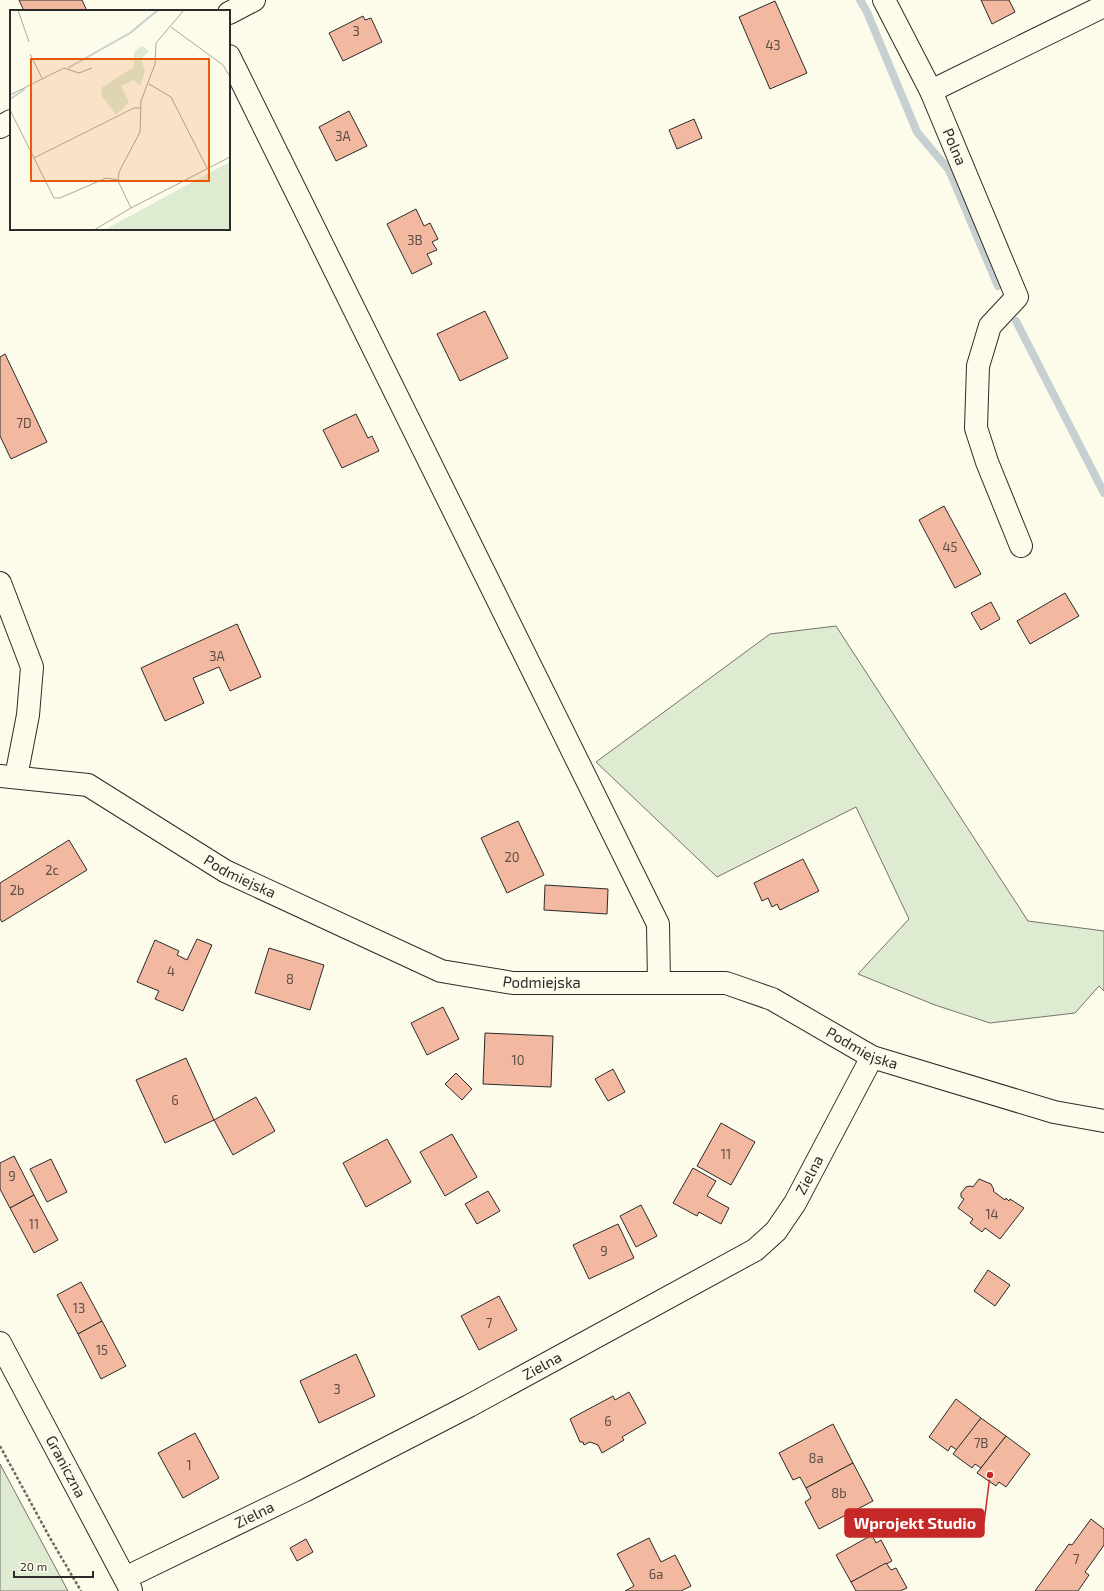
<svg xmlns="http://www.w3.org/2000/svg" width="1104" height="1591" font-family="'Exo 2',sans-serif">
<style>
.green{fill:#deebd1;stroke:#74746e}
.lines{fill:none;stroke-linecap:round;stroke-linejoin:round}
.stream{stroke:#c7d0d0;stroke-width:8}
.building{fill:#f2b8a0;stroke:#2b2b2b}
.minor-casing{stroke:#2b2b2b;stroke-width:24}
.path{stroke:#6a6964;stroke-width:2.5;stroke-dasharray:3 2;stroke-linecap:butt}
.minor{stroke:#fdfbea;stroke-width:22}
.labels{text-anchor:middle;stroke-width:3;stroke-linejoin:round;paint-order:stroke}
.number-label{font-size:13px;fill:#5d4e48}
.street-label{font-size:15px;fill:#2b2b2b;stroke:#fdfbea}
.inset-river{fill:none;stroke:#c7d0d0;stroke-width:2}
.inset-road{fill:none;stroke:#a9a89e;stroke-width:1}
.view{fill:#e8590c;fill-opacity:0.15;stroke:#e8590c;stroke-width:2}
.inset-edge{fill:none;stroke:#2b2b2b;stroke-width:2}
.leader{fill:none;stroke:#c62828;stroke-width:1.5}
.callout-dot{fill:#c62828;stroke:#fdfbea;stroke-width:1.5}
.callout{fill:#c62828;stroke:#c62828;stroke-width:1.5}
.callout-label{font-size:16px;text-anchor:middle;font-weight:bold;fill:#fff}
</style>
<rect width="100%" height="100%" fill="#fdfbea"/>
<g class="green">
<polygon points="836,626 1028,921 1104,931 1104,991 1099,986 1075,1013 990,1023 935,1005 858,974 909,919 856,807 717,877 596,762 770,634"/>
<polygon points="0,1464 68,1591 0,1591"/>
</g>
<g class="lines">
<g class="stream">
<polyline points="860,0 867,12 917,132 949,170 998,286"/>
<polyline points="1016,321 1104,493"/>
</g>
</g>
<g class="building">
<polygon points="19,0 82,0 87,11 24,11"/>
<polygon points="981,0 1009,0 1015,12 992,24"/>
<polygon points="775,1 807,73 770,89 739,17"/>
<polygon points="363,16 365,20 371,18 382,42 343,61 329,33"/>
<polygon points="349,111 367,146 336,161 319,127"/>
<polygon points="694,119 702,138 677,149 669,130"/>
<polygon points="416,209 424,226 430,223 438,239 432,242 437,250 427,254 432,264 412,274 387,224"/>
<polygon points="485,311 508,358 460,381 437,334"/>
<polygon points="5,354 47,442 11,459 0,436 0,357"/>
<polygon points="356,414 368,438 372,436 379,451 342,468 323,430"/>
<polygon points="944,506 981,574 955,588 919,520"/>
<polygon points="1065,593 1079,616 1030,644 1017,621"/>
<polygon points="991,602 1000,619 981,630 971,613"/>
<polygon points="237,624 261,677 230,691 219,667 193,678 204,703 165,721 141,668"/>
<polygon points="518,821 544,875 507,893 481,838"/>
<polygon points="69,840 87,870 2,922 0,919 0,883"/>
<polygon points="803,859 819,891 780,910 777,904 772,907 768,898 762,901 754,883"/>
<polygon points="545,885 608,889 607,914 544,910"/>
<polygon points="197,939 212,945 183,1011 155,999 159,991 137,982 155,940 179,951 177,955 187,960"/>
<polygon points="269,948 324,965 310,1010 255,993"/>
<polygon points="443,1007 459,1039 427,1055 411,1023"/>
<polygon points="485,1033 553,1036 551,1087 483,1084"/>
<polygon points="186,1058 214,1120 165,1143 136,1080"/>
<polygon points="613,1069 625,1092 608,1101 595,1079"/>
<polygon points="456,1073 472,1089 462,1100 445,1084"/>
<polygon points="256,1097 275,1131 233,1155 214,1120"/>
<polygon points="721,1123 755,1142 731,1185 697,1166"/>
<polygon points="452,1134 477,1177 445,1196 420,1152"/>
<polygon points="387,1139 411,1182 366,1207 343,1163"/>
<polygon points="14,1156 34,1195 10,1208 0,1189 0,1163"/>
<polygon points="51,1159 67,1192 47,1202 30,1169"/>
<polygon points="693,1168 716,1181 707,1196 729,1208 721,1224 699,1212 697,1216 673,1203"/>
<polygon points="979,1179 991,1184 994,1190 993,1191 1005,1200 1006,1198 1009,1201 1010,1199 1024,1208 1000,1239 985,1228 982,1232 970,1223 973,1219 958,1208 964,1199 961,1197 961,1193 966,1187 970,1186 973,1187"/>
<polygon points="488,1191 500,1211 477,1224 465,1204"/>
<polygon points="34,1195 58,1240 34,1253 10,1208"/>
<polygon points="641,1205 657,1236 636,1247 620,1216"/>
<polygon points="618,1224 634,1258 589,1279 573,1245"/>
<polygon points="988,1270 1010,1285 995,1306 974,1291"/>
<polygon points="81,1282 102,1321 78,1334 57,1295"/>
<polygon points="499,1296 517,1330 479,1350 461,1316"/>
<polygon points="102,1321 126,1366 101,1379 78,1334"/>
<polygon points="356,1354 375,1396 319,1423 300,1381"/>
<polygon points="629,1392 646,1423 622,1437 624,1440 602,1453 598,1445 590,1442 584,1445 583,1442 580,1442 570,1419 613,1396 615,1400"/>
<polygon points="956,1399 981,1418 957,1450 951,1446 948,1451 929,1437"/>
<polygon points="981,1418 1006,1436 981,1468 975,1464 972,1468 953,1454"/>
<polygon points="833,1424 853,1463 806,1488 800,1477 793,1480 779,1453"/>
<polygon points="195,1433 219,1478 183,1498 158,1453"/>
<polygon points="1006,1436 1030,1454 1006,1487 999,1482 996,1486 977,1473"/>
<polygon points="853,1463 873,1501 819,1529 805,1502 811,1498 806,1488"/>
<polygon points="1091,1519 1104,1529 1104,1545 1085,1572 1089,1575 1078,1591 1035,1591 1069,1544 1072,1545"/>
<polygon points="872,1535 876,1543 881,1540 892,1561 851,1582 836,1555"/>
<polygon points="649,1538 661,1562 675,1555 691,1586 681,1591 625,1591 634,1586 617,1554"/>
<polygon points="306,1539 313,1552 297,1561 290,1548"/>
<polygon points="886,1563 891,1570 896,1568 907,1588 900,1591 856,1591 851,1582"/>
</g>
<g class="lines">
<defs>
<g id="minor">
<path id="s1" d="M884,0L931,91L1017,297L990,326L978,366L976,428L987,462L1021,546"/>
<polyline points="229,13 254,0"/>
<polyline points="229,56 658,924 659,983"/>
<polyline points="931,91 1104,6"/>
<polyline points="0,127 11,121"/>
<polyline points="0,583 32,667 28,715 16,777"/>
<path id="s2" d="M0,776L88,785L225,871L441,971L513,983H726L772,999L872,1057L1054,1112L1104,1121"/>
<path id="s3" d="M0,1343L131,1590"/>
<path id="s4" d="M125,1578L304,1491L469,1406L755,1250L776,1231L795,1203L872,1057"/>
</g>
</defs>
<use href="#minor" class="minor-casing"/>
<polyline class="path" points="0,1446 50,1538 81,1591"/>
<use href="#minor" class="minor"/>
</g>
<g class="labels">
<g class="number-label">
<text x="356" y="36">3</text>
<text x="773" y="50">43</text>
<text x="343" y="141">3A</text>
<text x="415" y="245">3B</text>
<text x="24" y="428">7D</text>
<text x="950" y="552">45</text>
<text x="217" y="661">3A</text>
<text x="512" y="862">20</text>
<text x="52" y="875">2c</text>
<text x="17" y="895">2b</text>
<text x="171" y="976">4</text>
<text x="290" y="984">8</text>
<text x="518" y="1065">10</text>
<text x="175" y="1105">6</text>
<text x="726" y="1159">11</text>
<text x="12" y="1181">9</text>
<text x="992" y="1219">14</text>
<text x="34" y="1229">11</text>
<text x="604" y="1256">9</text>
<text x="79" y="1313">13</text>
<text x="489" y="1328">7</text>
<text x="102" y="1355">15</text>
<text x="337" y="1394">3</text>
<text x="608" y="1426">6</text>
<text x="981" y="1448">7B</text>
<text x="816" y="1463">8a</text>
<text x="189" y="1470">1</text>
<text x="839" y="1498">8b</text>
<text x="1076" y="1564">7</text>
<text x="656" y="1579">6a</text>
</g>
<g class="street-label">
<text dy="5" stroke="none"><textPath href="#s1" startOffset="163">Polna</textPath></text>
<text dy="5" stroke="none"><textPath href="#s2" startOffset="266">Podmiejska</textPath></text>
<text dy="5" stroke="none"><textPath href="#s2" startOffset="590">Podmiejska</textPath></text>
<text dy="5" stroke="none"><textPath href="#s2" startOffset="926">Podmiejska</textPath></text>
<text dy="5" stroke="none"><textPath href="#s4" startOffset="804">Zielna</textPath></text>
<text dy="5" stroke="none"><textPath href="#s4" startOffset="468">Zielna</textPath></text>
<text dy="5" stroke="none"><textPath href="#s3" startOffset="140">Graniczna</textPath></text>
<text dy="5" stroke="none"><textPath href="#s4" startOffset="144">Zielna</textPath></text>
</g>
</g>
<g transform="translate(10 10)">
<rect width="220" height="220" fill="#fdfbea"/>
<path d="M132,36L139,41L131,49L135,61L130,76L124,70L111,76L119,92L106,105L92,86L91,78L124,57V42ZM220,152V220H94L212,156Z" fill="#deebd1"/>
<path class="inset-river" d="M58,58L120,23L148,0M0,89L15,79"/>
<path class="inset-road" d="M8,0L19,32M161,17L213,55L220,67M20,44L32,68M139,74L161,87L197,158M0,85L54,58L69,63L82,58M0,100L44,188H50L96,168L108,170M24,148L124,98H131M121,198L108,171L109,162L130,122L131,91L145,54L146,33L174,0M84,220L121,198L220,147"/>
<path class="view" d="M21,49H199V171H21Z"/>
<rect width="220" height="220" class="inset-edge"/>
</g>
<path class="leader" d="M990 1475L984 1523"/>
<circle class="callout-dot" cx="990" cy="1475" r="4"/>
<rect class="callout" x="845" y="1509" width="139" height="28" rx="4"/>
<g class="callout-label">
<text x="915" y="1529">Wprojekt Studio</text>
</g>
<path d="M14 1571v6h79v-6" fill="none" stroke="#2b2b2b" stroke-width="2"/>
<text x="20" y="1571" font-size="12" fill="#2b2b2b" stroke="#fdfbea" stroke-width="3" paint-order="stroke">20 m</text>
</svg>
